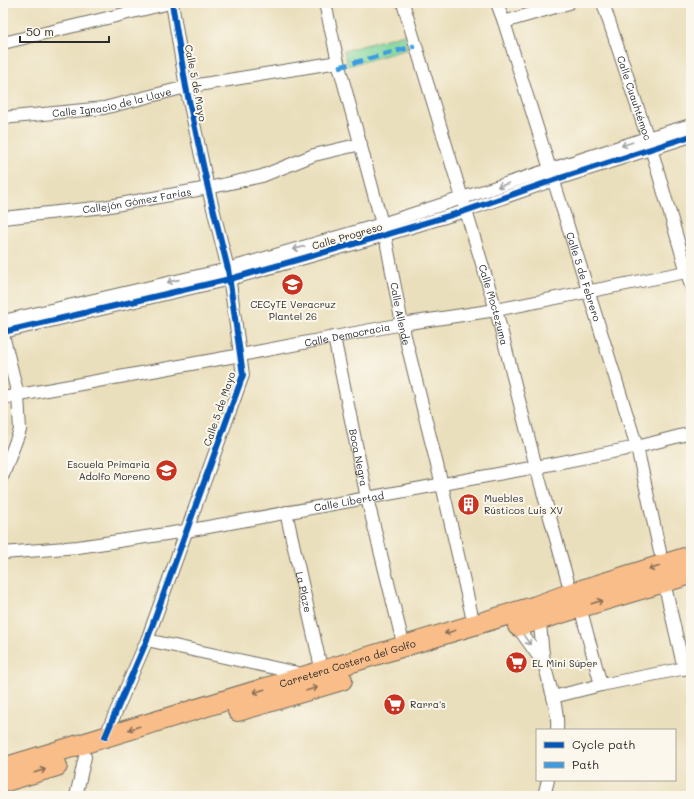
<svg xmlns="http://www.w3.org/2000/svg" width="694" height="799" font-family="Mali,sans-serif">
<style>
.green{fill:#7bd398;stroke:#537f62}
.lines{fill:none;stroke-linecap:round;stroke-linejoin:round}
.minor-casing{stroke:#6e6a5e;stroke-width:14}
.primary-casing{stroke:#6e6a5e;stroke-width:22}
.minor{stroke:#fff;stroke-width:12}
.primary{stroke:#f8bd89;stroke-width:20}
.quiet{stroke:#3d9ce1;stroke-width:5;stroke-dasharray:10 5;stroke-linecap:butt}
.cycleway-casing{stroke:#fbf7ec;stroke-width:8}
.cycleway{stroke:#0057b8;stroke-width:6}
.oneway{stroke:#a0a0a0}
.oneway2{stroke:#876d55}
.labels{text-anchor:middle;stroke-width:4;stroke-linejoin:round;paint-order:stroke}
.street-label{font-size:10px;fill:#2b2b2b;stroke:#fbf7ec}
.poi-label{font-size:10px;fill:#2b2b2b;stroke:#fbf7ec;text-anchor:start}
</style>
<rect width="100%" height="100%" fill="#fbf7ec"/>
<filter id="ink" filterUnits="userSpaceOnUse"><feTurbulence type="fractalNoise" baseFrequency=".025" numOctaves="2"/><feDisplacementMap in="SourceGraphic" scale="8" xChannelSelector="R" yChannelSelector="G"/><feConvolveMatrix kernelMatrix="1 2 1 2 8 2 1 2 1" color-interpolation-filters="sRGB"/></filter>
<filter id="wash" filterUnits="userSpaceOnUse"><feTurbulence type="fractalNoise" baseFrequency=".012" numOctaves="4" result="noise"/><feDisplacementMap in="SourceGraphic" scale="16" xChannelSelector="R" yChannelSelector="G"/><feGaussianBlur stdDeviation="0.9" result="paint"/><feColorMatrix in="noise" values="0 0 0 0 0 0 0 0 0 0 0 0 0 0 0 0 0 1.4 0 .05"/><feComposite in="paint" operator="in"/></filter>
<g filter="url(#wash)">
<rect width="100%" height="100%" fill="#eadfbc"/>
<polygon class="green" points="404,34 408,49 348,66 344,51"/>
</g>
<g filter="url(#ink)">
<g class="lines">
<defs>
<g id="minor">
<path id="s1" d="M325,3L338,62L385,235L402,324L442,485L474,625"/>
<path id="s2" d="M403,3L496,310L536,467L573,600"/>
<path id="s3" d="M497,3L504,22L637,447L660,552"/>
<path id="s4" d="M603,3L651,148L691,286"/>
<polyline points="504,22 569,3"/>
<polyline points="3,43 170,3"/>
<path id="s5" d="M3,118L104,108L186,87L338,62"/>
<path id="s6" d="M3,218L104,207L208,188L262,176L314,155L361,144"/>
<polyline points="3,321 228,269 382,224 647,138 691,125"/>
<polyline points="3,332 230,279 385,235 465,211 554,180 691,136"/>
<polyline points="3,335 18,395 20,430 3,475"/>
<path id="s7" d="M334,337L367,498L404,647"/>
<path id="s8" d="M3,398L241,355L402,324L496,310L691,271"/>
<path id="s9" d="M286,512L322,672"/>
<path id="s10" d="M3,553L78,547L186,531L536,467L637,447L691,433"/>
<polyline points="664,582 684,669"/>
<path d="M538,613C542,631 541,649 545,666C549,687 559,708 557,730"/>
<polyline points="583,618 601,685"/>
<polyline points="516,621 517,626 544,664"/>
<polyline points="147,640 302,674"/>
<polyline points="553,697 601,685 691,667"/>
<polyline points="105,737 147,640 243,375 228,269 208,188 186,87 172,3"/>
<polyline points="76,796 85,757"/>
<polyline points="544,796 548,780"/>
</g>
<g id="primary">
<polyline points="518,626 691,574"/>
<polyline points="238,711 342,680"/>
<path id="s11" d="M3,768L536,606L572,593L691,556"/>
<polyline points="3,782 57,766"/>
</g>
</defs>
<use href="#minor" class="minor-casing"/>
<use href="#primary" class="primary-casing"/>
<use href="#minor" class="minor"/>
<use href="#primary" class="primary"/>
<polyline class="quiet" points="339,67 415,46"/>
<defs>
<g id="cycleway">
<polyline points="3,332 230,279 385,235 465,211 554,180 691,136"/>
<polyline points="105,737 147,640 243,375 228,269 208,188 186,87 172,3"/>
</g>
</defs>
<use href="#cycleway" class="cycleway-casing"/>
<use href="#cycleway" class="cycleway"/>
</g>
<defs><path id="oneway-shaft" d="M-6 0H5M1.5-3L5.5 0L1.5 3" fill="none" stroke-width="1.6" stroke-linecap="round" stroke-linejoin="round"/></defs>
<g class="oneway">
<use href="#oneway-shaft" transform="translate(627 144) rotate(162)"/>
<use href="#oneway-shaft" transform="translate(503 185) rotate(162)"/>
<use href="#oneway-shaft" transform="translate(299 248) rotate(164)"/>
<use href="#oneway-shaft" transform="translate(173 281) rotate(167)"/>
<use href="#oneway-shaft" transform="translate(527 640) rotate(55)"/>
</g>
<g class="oneway2">
<use href="#oneway-shaft" transform="translate(654 568) rotate(163)"/>
<use href="#oneway-shaft" transform="translate(597 602) rotate(-17)"/>
<use href="#oneway-shaft" transform="translate(450 632) rotate(163)"/>
<use href="#oneway-shaft" transform="translate(312 689) rotate(-17)"/>
<use href="#oneway-shaft" transform="translate(259 691) rotate(163)"/>
<use href="#oneway-shaft" transform="translate(134 728) rotate(163)"/>
<use href="#oneway-shaft" transform="translate(40 771) rotate(-17)"/>
</g>
</g>
<defs>
<symbol id="school-disc" viewBox="-11 -11 22 22"><circle r="9.5" fill="#c8321e" stroke="#fbf7ec"/><path d="M0-5L7-2L0 1L-7-2ZM-4 1L0 2.5L4 1V4Q0 6-4 4Z" fill="#fff"/></symbol>
<symbol id="building-disc" viewBox="-11 -11 22 22"><circle r="9.5" fill="#c8321e" stroke="#fbf7ec"/><path d="M-4-6H4V6H1V3H-1V6H-4ZM-2.5-4.3h1.7v1.8h-1.7ZM.8-4.3h1.7v1.8H.8ZM-2.5-1h1.7V.8h-1.7ZM.8-1h1.7V.8H.8Z" fill="#fff"/></symbol>
<symbol id="supermarket-disc" viewBox="-11 -11 22 22"><circle r="9.5" fill="#c8321e" stroke="#fbf7ec"/><path d="M-6-5.5h2.5l.6 2H6L4.5 2H-2.5L-4.4-4H-6ZM-1.5 3.2a1.3 1.3 0 1 0 .1 0ZM3 3.2a1.3 1.3 0 1 0 .1 0Z" fill="#fff"/></symbol>
</defs>
<g fill-rule="evenodd">
<use href="#school-disc" x="280" y="272" width="25" height="25"/>
<use href="#school-disc" x="154" y="458" width="25" height="25"/>
<use href="#building-disc" x="456" y="492" width="25" height="25"/>
<use href="#supermarket-disc" x="504" y="650" width="25" height="25"/>
<use href="#supermarket-disc" x="382" y="692" width="25" height="25"/>
</g>
<g class="labels">
<g class="street-label">
<text transform="translate(196 83) rotate(79)" y="4">Calle 5 de Mayo</text>
<text dy="4" stroke="none"><textPath href="#s4" startOffset="100">Calle Cuauhtémoc</textPath></text>
<text dy="4" stroke="none"><textPath href="#s5" startOffset="110">Calle Ignacio de la Llave</textPath></text>
<text dy="4" stroke="none"><textPath href="#s6" startOffset="135">Callejón Gómez Farías</textPath></text>
<text transform="translate(347 236) rotate(-16)" y="4">Calle Progreso</text>
<text dy="4" stroke="none"><textPath href="#s3" startOffset="287">Calle 5 de Febrero</textPath></text>
<text dy="4" stroke="none"><textPath href="#s2" startOffset="315">Calle Moctezuma</textPath></text>
<text dy="4" stroke="none"><textPath href="#s1" startOffset="320">Calle Allende</textPath></text>
<text dy="4" stroke="none"><textPath href="#s8" startOffset="350">Calle Democracia</textPath></text>
<text transform="translate(219 409) rotate(-71)" y="4">Calle 5 de Mayo</text>
<text dy="4" stroke="none"><textPath href="#s7" startOffset="123">Boca Negra</textPath></text>
<text dy="4" stroke="none"><textPath href="#s10" startOffset="350">Calle Libertad</textPath></text>
<text dy="4" stroke="none"><textPath href="#s9" startOffset="82">La Plaze</textPath></text>
<text dy="4" stroke="none"><textPath href="#s11" startOffset="360">Carretera Costera del Golfo</textPath></text>
</g>
<g class="poi-label">
<text x="293" y="308" text-anchor="middle">CECyTE Veracruz<tspan x="293" dy="12">Plantel 26</tspan></text>
<text x="150" y="468" text-anchor="end">Escuela Primaria<tspan x="150" dy="12">Adolfo Moreno</tspan></text>
<text x="484" y="502">Muebles<tspan x="484" dy="12">Rústicos Luis XV</tspan></text>
<text x="532" y="667">EL Mini Súper</text>
<text x="410" y="708">Rarra's</text>
</g>
</g>
<rect width="694" height="799" fill="none" stroke="#fbf7ec" stroke-width="16"/>
<rect x="536" y="729" width="140" height="52" fill="#fbf7ec" stroke="#a8a59f"/>
<rect x="544" y="742" width="20" height="6" fill="#0057b8" stroke="#a8a59f"/>
<text x="572" y="749" font-size="12" fill="#2b2b2b">Cycle path</text>
<rect x="544" y="762" width="20" height="6" fill="#3d9ce1" stroke="#a8a59f"/>
<text x="572" y="769" font-size="12" fill="#2b2b2b">Path</text>
<path d="M20 36v6h89v-6" fill="none" stroke="#2b2b2b" stroke-width="2"/>
<text x="26" y="36" font-size="12" fill="#2b2b2b" stroke="#fbf7ec" stroke-width="3" paint-order="stroke">50 m</text>
</svg>
